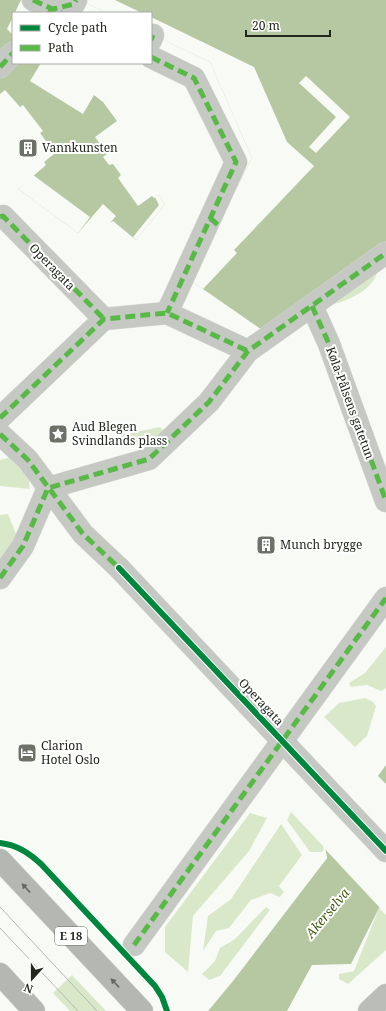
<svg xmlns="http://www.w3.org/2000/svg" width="386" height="1011" font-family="'Noto Serif',serif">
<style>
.green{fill:#dae8ca}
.water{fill:#b6c8a2}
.pier{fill:#f8fbf5}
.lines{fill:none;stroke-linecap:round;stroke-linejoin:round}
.pedestrian-casing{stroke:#d6d8d3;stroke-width:23}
.minor-casing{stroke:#d6d8d3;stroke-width:23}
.secondary-casing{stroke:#d6d8d3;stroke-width:23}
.trunk-casing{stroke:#d6d8d3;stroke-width:23}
.pedestrian{stroke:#c5c8c3;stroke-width:22}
.minor{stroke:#c5c8c3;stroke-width:22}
.secondary{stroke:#bbbeb8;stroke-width:22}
.trunk{stroke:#b5b8b2;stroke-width:22}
.tram{stroke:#b6b8b4;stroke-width:1}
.quiet{stroke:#58b947;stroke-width:5;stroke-dasharray:10 5;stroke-linecap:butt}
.cycleway-casing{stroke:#fff;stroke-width:8}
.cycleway{stroke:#00873e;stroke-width:6}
.oneway{fill:#646860}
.labels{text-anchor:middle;stroke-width:4;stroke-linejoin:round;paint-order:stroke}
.shield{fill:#fff;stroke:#646860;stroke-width:1}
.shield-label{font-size:11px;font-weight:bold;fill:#22271c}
.poi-label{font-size:12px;fill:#22271c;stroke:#fff;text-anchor:start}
.street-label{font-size:12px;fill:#22271c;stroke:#fff}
.water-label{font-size:13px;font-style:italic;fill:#405c0e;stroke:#fff}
</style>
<rect width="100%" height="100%" fill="#f8fbf5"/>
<g class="green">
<path d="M378,269C374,291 348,300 329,306Z"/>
<polygon points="118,427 131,433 160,427 166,433 156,442 121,446 115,431"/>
<polygon points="16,456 26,462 30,489 0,486 0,460"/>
<polygon points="8,514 19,541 0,564 0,515"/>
<polygon points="386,647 386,688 381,691 367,685 351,687 349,683 365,673"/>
<polygon points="365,698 373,702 376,706 367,736 355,747 324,717 339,703"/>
<polygon points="291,812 325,848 322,852 310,852 287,820"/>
<polygon points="250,813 267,818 249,851 193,916 188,972 165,952 165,927"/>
<polygon points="281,824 302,855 279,886 284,892 280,897 270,893 251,900 229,928 216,931 203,951 208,916 231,899"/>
<polygon points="266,907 270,910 220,976 209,980 202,974 215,961 220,948 235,939"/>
<polygon points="379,908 386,915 386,950 348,984 339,979 339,974 354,971"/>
<polygon points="72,975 106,1011 70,1011 53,993"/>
</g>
<g class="water">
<polygon points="0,0 21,0 7,29 13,35 13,63 41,63 30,81 83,114 94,95 103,102 117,121 95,137 107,154 103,157 109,165 113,164 121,175 118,178 138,206 152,196 154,198 159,195 165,204 136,240 113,221 110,223 116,216 103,204 78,233 18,189 46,165 44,162 59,150 52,143 49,145 40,133 43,131 23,105 20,107 5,90 0,94"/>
<polygon points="80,0 386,0 386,244 265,332 190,280 252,158 210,62 151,34 151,13 107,13"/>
<polygon points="386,765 386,902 379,908 351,964 312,965 287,1011 208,1011 327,858 325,848"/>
</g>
<g class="pier">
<polygon points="80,0 115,0 142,13 107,13"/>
<polygon points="151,17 254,67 287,142 314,166 234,250 237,253 203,289 190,280 252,158 210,62 151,34"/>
<polygon points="306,76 350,117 316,153 309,147 336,117 299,83"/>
<polygon points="33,175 90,217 78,233 18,189"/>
<polygon points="159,195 165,204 136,240 133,237 159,205 155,197"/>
<polygon points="377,775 386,784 386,904 381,909 325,849 327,858 233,981 208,1011 206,1011 325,858 323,846"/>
</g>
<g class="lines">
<defs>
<g id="pedestrian">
<polyline points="33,0 61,13"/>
<polyline points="49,13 53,9 74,4 76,0"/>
<polyline points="151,40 153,35"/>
<polyline points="151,57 194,78 236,162 167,313"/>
<polyline points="0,67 13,53"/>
<polyline points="0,217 3,216 104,319"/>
<polyline points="312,306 329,344 386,501"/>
<polyline points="0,418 104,319 167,313 248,351"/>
<polyline points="0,434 28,460 83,534 119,568"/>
<polyline points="0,578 23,546 48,488 149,459 209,402 248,351 386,253"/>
<polyline points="134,945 386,598"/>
</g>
<polyline id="minor" points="119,568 386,851"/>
<polyline id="secondary" points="369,1011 386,995"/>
<g id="trunk">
<polyline points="0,860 142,1011"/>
<polyline points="0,974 34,1011"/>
</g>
</defs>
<use href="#pedestrian" class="pedestrian-casing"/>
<use href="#minor" class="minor-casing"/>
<use href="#secondary" class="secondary-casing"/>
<use href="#trunk" class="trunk-casing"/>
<use href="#pedestrian" class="pedestrian"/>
<use href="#minor" class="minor"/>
<use href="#secondary" class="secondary"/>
<use href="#trunk" class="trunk"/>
<g class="tram">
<polyline points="0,907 97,1011"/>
<polyline points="0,928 78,1011"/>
</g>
<g class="quiet">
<polyline points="33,0 61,13"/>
<polyline points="49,13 53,9 74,4 76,0"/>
<polyline points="151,40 153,35"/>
<polyline points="151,57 194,78 236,162 167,313"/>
<polyline points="0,67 13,53"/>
<polyline points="0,217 3,216 104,319"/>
<polyline points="210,218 218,225"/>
<polyline points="312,306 329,344 386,501"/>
<polyline points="0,418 104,319 167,313 248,351"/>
<polyline points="0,434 28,460 83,534 119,568"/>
<polyline points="0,578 23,546 48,488 149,459 209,402 248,351 386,253"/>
<polyline points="134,945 386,598"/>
</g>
<defs>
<g id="cycleway">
<polyline points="119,568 386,851"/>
<path d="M0,843C17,845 29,853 41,864L155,986L162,997L167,1011"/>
</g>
</defs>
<use href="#cycleway" class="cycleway-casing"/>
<use href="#cycleway" class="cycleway"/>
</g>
<defs><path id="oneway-solid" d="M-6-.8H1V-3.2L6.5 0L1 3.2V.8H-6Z"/></defs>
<g class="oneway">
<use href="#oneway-solid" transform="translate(26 888) rotate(-133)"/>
<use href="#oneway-solid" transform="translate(115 983) rotate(-133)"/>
</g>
<defs>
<symbol id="building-square" viewBox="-11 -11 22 22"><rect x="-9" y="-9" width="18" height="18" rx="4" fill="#6d7168" stroke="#fff"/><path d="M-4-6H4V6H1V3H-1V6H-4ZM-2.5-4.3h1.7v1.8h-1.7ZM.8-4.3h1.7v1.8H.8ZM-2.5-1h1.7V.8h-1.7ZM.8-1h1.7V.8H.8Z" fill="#fff"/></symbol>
<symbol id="sight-square" viewBox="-11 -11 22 22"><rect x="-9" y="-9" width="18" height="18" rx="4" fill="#6d7168" stroke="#fff"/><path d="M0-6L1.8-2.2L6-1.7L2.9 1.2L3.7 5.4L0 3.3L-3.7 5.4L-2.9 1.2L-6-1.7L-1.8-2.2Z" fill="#fff"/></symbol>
<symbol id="hotel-square" viewBox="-11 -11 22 22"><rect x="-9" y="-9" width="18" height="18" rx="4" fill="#6d7168" stroke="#fff"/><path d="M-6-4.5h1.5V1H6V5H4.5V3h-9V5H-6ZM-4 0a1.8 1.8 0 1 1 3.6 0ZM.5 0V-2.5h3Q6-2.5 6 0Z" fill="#fff"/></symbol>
</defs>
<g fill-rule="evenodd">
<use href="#building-square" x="17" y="137" width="22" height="22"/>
<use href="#sight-square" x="47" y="423" width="22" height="22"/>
<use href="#building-square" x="255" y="534" width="22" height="22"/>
<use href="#hotel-square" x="16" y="742" width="22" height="22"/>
</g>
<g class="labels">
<rect class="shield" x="55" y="927" width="32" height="18" rx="3"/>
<g class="shield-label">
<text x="71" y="940">E 18</text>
</g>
<g class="poi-label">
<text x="42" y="152">Vannkunsten</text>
<text x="72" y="431">Aud Blegen<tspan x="72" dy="14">Svindlands plass</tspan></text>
<text x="280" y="549">Munch brygge</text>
<text x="41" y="750">Clarion<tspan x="41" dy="14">Hotel Oslo</tspan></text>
</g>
<g class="street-label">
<text transform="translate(52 267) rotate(46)" y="4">Operagata</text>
<text transform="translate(350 403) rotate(70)" y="4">Køla-Pålsens gatetun</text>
<text transform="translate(261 702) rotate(47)" y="4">Operagata</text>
</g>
<g class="water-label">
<text transform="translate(327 913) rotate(-50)" y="5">Akerselva</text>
</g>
</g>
<rect x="12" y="12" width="140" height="52" fill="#ffffff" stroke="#a7a9a4"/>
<rect x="20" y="25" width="20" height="6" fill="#00873e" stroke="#a7a9a4"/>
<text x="48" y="32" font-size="12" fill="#22271c">Cycle path</text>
<rect x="20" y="45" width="20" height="6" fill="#58b947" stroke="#a7a9a4"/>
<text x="48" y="52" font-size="12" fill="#22271c">Path</text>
<g transform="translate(32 979) rotate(201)" stroke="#ffffff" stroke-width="3" paint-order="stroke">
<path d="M0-3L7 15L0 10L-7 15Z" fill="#22271c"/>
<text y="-6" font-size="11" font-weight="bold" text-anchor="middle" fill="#22271c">N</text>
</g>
<path d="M246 30v6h84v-6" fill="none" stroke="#22271c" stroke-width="2"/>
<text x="252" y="30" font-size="12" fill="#22271c" stroke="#ffffff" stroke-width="3" paint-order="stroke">20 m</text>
</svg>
